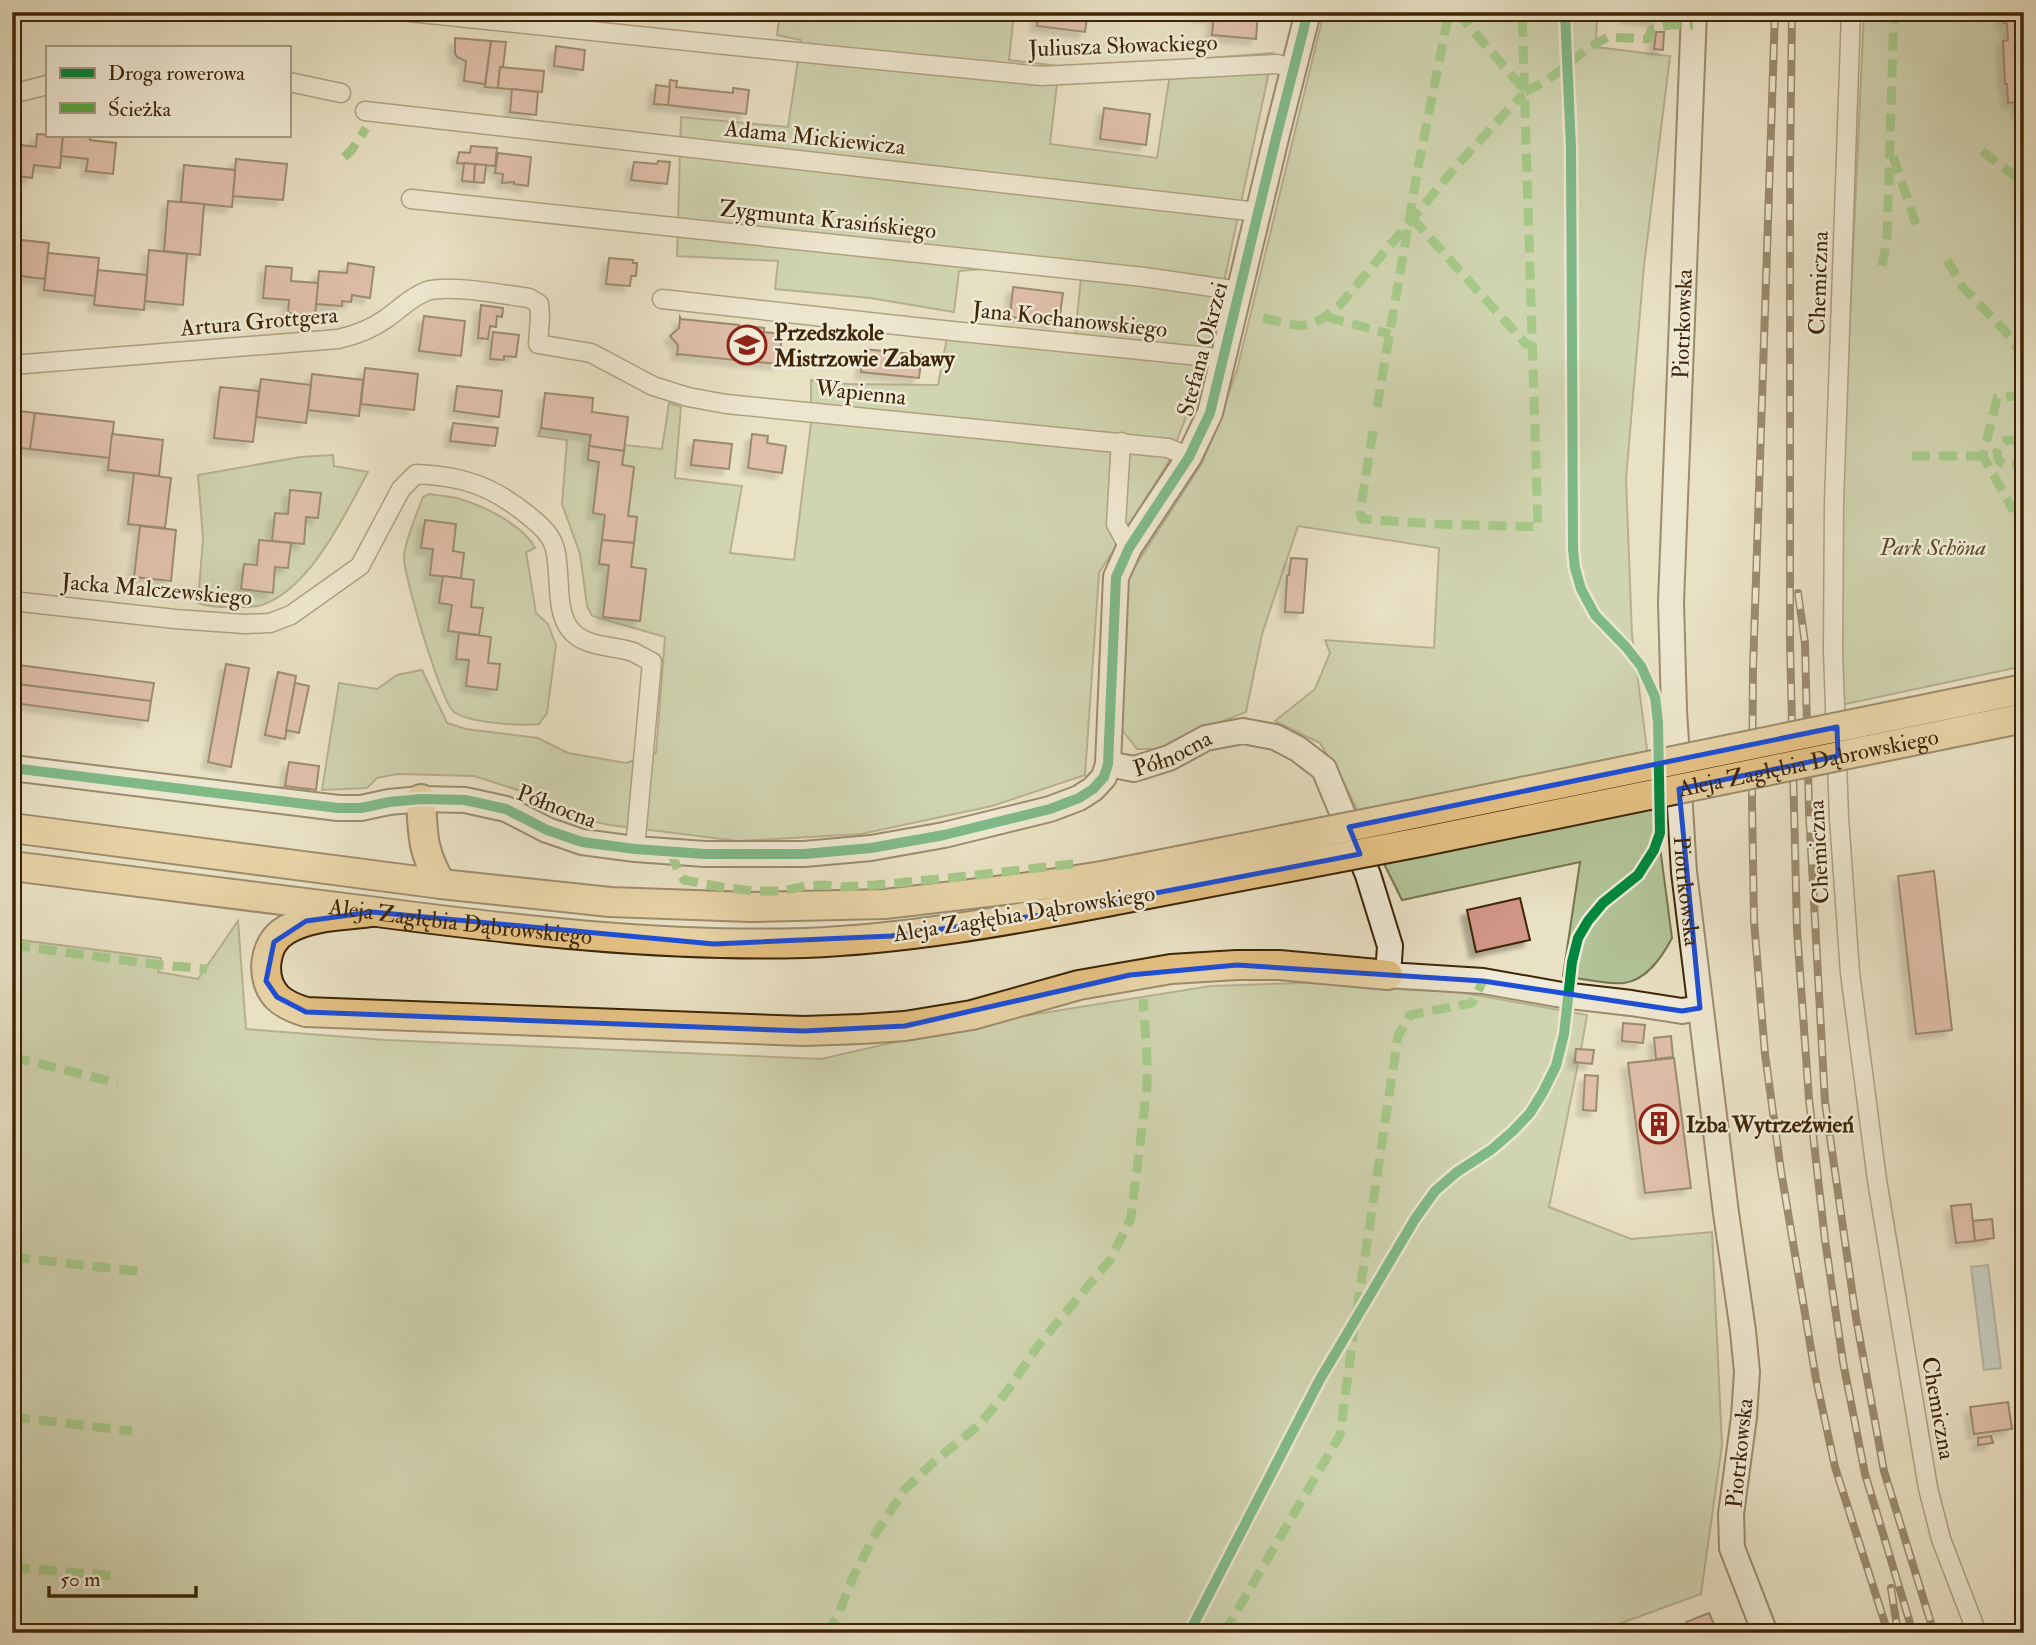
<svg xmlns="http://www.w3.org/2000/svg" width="2036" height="1645" font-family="'IM FELL Double Pica',serif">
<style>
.green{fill:#b2c397;stroke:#78744e;stroke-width:2}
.water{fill:#9dbabf;stroke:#777e75;stroke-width:2}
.building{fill:#d29689;stroke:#3d2506;stroke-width:2;filter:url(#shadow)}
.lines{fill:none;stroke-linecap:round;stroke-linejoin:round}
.street-casing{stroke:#685436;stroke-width:21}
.secondary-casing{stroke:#3d2506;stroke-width:28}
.primary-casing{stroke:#3d2506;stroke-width:32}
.street{stroke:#f1ecd9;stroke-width:18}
.secondary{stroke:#f1ecd9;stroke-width:24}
.primary{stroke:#e4c082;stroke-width:28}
.rail-casing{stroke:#3d2506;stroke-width:8}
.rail{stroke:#f1ecd9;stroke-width:5;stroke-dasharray:16;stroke-linecap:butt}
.primary-bridge-casing{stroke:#3d2506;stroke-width:32;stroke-linecap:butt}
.primary-bridge{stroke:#e4c082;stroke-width:28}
.quiet{stroke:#55aa40;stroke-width:9;stroke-dasharray:18 9;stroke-linecap:butt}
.cycleway-casing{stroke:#f1ecd9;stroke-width:15}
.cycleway{stroke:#00873e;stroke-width:10}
.marked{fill:none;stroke:#1d4ed8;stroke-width:5;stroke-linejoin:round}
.labels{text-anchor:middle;stroke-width:5;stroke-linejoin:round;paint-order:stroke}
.street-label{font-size:23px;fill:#3d2506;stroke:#f1ecd9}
.poi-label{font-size:23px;font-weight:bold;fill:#3d2506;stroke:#f1ecd9;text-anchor:start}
.park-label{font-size:23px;font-style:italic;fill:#5a4c2a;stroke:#f1ecd9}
</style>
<defs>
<filter id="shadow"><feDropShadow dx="-6" dy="6" stdDeviation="2" flood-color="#0004"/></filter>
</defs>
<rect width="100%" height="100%" fill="#e9e1c4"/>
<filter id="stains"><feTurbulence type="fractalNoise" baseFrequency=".00286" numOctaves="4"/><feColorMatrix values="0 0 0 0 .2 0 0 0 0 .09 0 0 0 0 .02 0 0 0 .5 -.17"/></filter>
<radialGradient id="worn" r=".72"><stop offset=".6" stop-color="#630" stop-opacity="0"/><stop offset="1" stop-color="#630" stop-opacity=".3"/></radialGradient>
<g class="green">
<polygon points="780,12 1014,12 1009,60 1059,66 1050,144 1157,158 1172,61 1273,53 1221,296 1196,391 1168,463 1099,573 1085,775 992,806 861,834 738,841 610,825 572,817 527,793 474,776 397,774 377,778 367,788 322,790 339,683 377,689 397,675 422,670 447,723 466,729 538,738 568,753 626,763 656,753 665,637 592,616 587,606 580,554 562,504 567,440 538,436 541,428 591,435 588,460 599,462 593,513 605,515 599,564 609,565 603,617 640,621 646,569 631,567 637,517 628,516 634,467 622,465 625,445 662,449 669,403 681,407 675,478 742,486 730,553 794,560 811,423 811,380 848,384 938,385 949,327 1075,337 1081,278 995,268 959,271 954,312 870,298 775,289 778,261 677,256 681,117 788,127 801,40 777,35"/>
<path d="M1324,12H1597L1596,47L1670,56L1644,266L1626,479L1632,635L1672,938C1662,957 1647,980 1624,983C1613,985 1577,978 1563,976L1580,862L1402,900L1343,781L1320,743L1275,721L1315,689L1330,653L1325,640L1434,648L1439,548L1298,526L1262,634L1246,712L1193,733L1163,749H1137L1119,726L1125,582L1202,463L1215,432L1237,370Z"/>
<polygon points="1864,12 2024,12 2024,666 1841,705 1842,491"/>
<path d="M333,455L334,466L368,472C345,514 311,588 262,605C252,608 240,607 230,607C219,607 209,607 198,603L203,539L198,475L300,457Z"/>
<path d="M429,494C440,496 452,496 463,500C486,507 524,526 535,548L526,552L536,613L548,624L556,645L547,713L539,724C520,726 469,723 454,712C441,702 405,579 404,559C403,545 418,511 423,497Z"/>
<polygon points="238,921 246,1029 386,1040 821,1059 974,1024 1211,986 1331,982 1410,990 1453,991 1587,1015 1581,1049 1576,1049 1574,1063 1578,1064 1549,1207 1631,1239 1712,1232 1722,1445 1701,1594 1594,1633 12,1633 12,939 161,958 158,972 198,979"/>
</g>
<polygon class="water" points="1988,1265 2001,1368 1984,1370 1971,1267"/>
<g class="building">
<polygon points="1038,12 1088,12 1085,32 1037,26"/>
<polygon points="1199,12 1214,12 1211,17 1199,16"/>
<polygon points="1214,12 1258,12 1256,39 1212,35"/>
<polygon points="1625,12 1660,12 1659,20 1625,17"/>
<polygon points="2007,12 2012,16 2024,15 2024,114 2018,112 2016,110 2018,102 2008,103 2007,84 2005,84 2003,41 2008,40 2007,24 2004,23 2001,18 2003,13"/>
<polygon points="1656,32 1664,32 1663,50 1654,49"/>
<polygon points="455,38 491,41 485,84 464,81 466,61 457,57 455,53"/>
<polygon points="491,41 506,42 503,67 500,67 498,88 485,87"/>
<polygon points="556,46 585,50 583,70 554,66"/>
<polygon points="500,67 544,71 542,92 498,88"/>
<polygon points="670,80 677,81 676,87 733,93 733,88 749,90 746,114 668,105"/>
<polygon points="656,85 670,87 668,105 654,104"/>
<polygon points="512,89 538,92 536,115 510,112"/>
<polygon points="1104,108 1150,114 1146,145 1100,139"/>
<polygon points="37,134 63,136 60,168 34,165 32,178 12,175 12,144 36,147"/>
<polygon points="63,135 90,135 90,140 116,143 113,174 86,171 88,159 61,156"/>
<polygon points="471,146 497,148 495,166 457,163 459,152 470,153"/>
<polygon points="498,153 531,157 528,186 514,184 514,182 502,183 503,174 495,173"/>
<polygon points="236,159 287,164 283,200 233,196"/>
<polygon points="658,161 670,162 667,184 631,180 634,162 657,164"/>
<polygon points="464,163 475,164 474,182 462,181"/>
<polygon points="475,164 486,165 484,183 474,182"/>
<polygon points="184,165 235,170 232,207 181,202"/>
<polygon points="168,201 204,204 200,255 164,251"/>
<polygon points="12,239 49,243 45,279 12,275"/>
<polygon points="149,250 187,254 183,305 145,301"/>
<polygon points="48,253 99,258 95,296 44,290"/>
<polygon points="609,258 633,260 633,263 637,263 636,276 631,276 630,286 606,284"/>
<polygon points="348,263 374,267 370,298 352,295 351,302 342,301 342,306 316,304 319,271 347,273"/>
<polygon points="266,266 292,268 291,281 318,283 315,316 288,313 289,300 263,298"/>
<polygon points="98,270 147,275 144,310 94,305"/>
<polygon points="1013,287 1063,293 1059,322 1010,317"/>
<polygon points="481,305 503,308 502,317 497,316 496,327 490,326 488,339 478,338"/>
<polygon points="424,316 465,321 461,356 419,351"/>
<polygon points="680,317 681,319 739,325 735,360 678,354 677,356 678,345 670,336 679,328"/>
<polygon points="756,327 764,328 764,332 782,334 779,364 735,360 738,328 755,331"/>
<polygon points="493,332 519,335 516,357 504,356 504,360 490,359"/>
<polygon points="864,349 922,355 919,378 861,372"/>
<polygon points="365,368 418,374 414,410 361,404"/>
<polygon points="312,374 363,380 359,416 308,410"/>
<polygon points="261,379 311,385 306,423 256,417"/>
<polygon points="457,386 502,391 499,417 454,411"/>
<polygon points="220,387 259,391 253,442 214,438"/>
<polygon points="545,393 593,398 592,412 628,417 624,451 589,446 591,435 541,428"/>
<polygon points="12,410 35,413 30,449 12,447"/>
<polygon points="35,413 114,422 110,458 30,449"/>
<polygon points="453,423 498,428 495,446 450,441"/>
<polygon points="112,434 163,440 159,476 108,470"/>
<polygon points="752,434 768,436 767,443 786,446 782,473 748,468"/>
<polygon points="694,440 732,444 729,469 691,465"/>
<polygon points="589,446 624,451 622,465 634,467 628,516 637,517 634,543 602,540 605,515 593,513 599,462 588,460"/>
<polygon points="134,473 171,478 165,528 128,524"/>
<polygon points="290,490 321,493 318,518 306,517 304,544 272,541 275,513 288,514"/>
<polygon points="425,520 456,524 453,551 464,553 461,578 430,575 433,549 421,548"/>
<polygon points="140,526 176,530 171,581 134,577"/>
<polygon points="259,540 291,543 288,568 275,567 273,593 241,589 244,564 257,565"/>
<polygon points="602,540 634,543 631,567 646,569 640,621 603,617 609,565 599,564"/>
<polygon points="1291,558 1307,559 1303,613 1285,612 1287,576 1289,575"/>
<polygon points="443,576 474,580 471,607 483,608 479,635 448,631 452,605 439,603"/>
<polygon points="459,633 491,637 488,663 500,664 497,690 466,686 469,660 456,659"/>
<polygon points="226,664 249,668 231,767 208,762"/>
<polygon points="19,665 154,683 151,701 17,684"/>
<polygon points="278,672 296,676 285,739 265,735"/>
<polygon points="295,683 309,686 299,733 286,730"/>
<polygon points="17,684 151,701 148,721 14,703"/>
<polygon points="289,762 319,766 316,790 285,786"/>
<polygon points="1934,871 1952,1030 1916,1034 1898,876"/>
<polygon points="1520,898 1530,940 1476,952 1467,910"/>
<polygon points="1623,1023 1645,1025 1643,1043 1622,1041"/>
<polygon points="1671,1036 1673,1057 1656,1059 1654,1038"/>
<polygon points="1576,1049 1594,1050 1592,1064 1575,1062"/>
<polygon points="1674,1058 1691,1188 1645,1193 1628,1063"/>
<polygon points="1585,1075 1598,1076 1596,1111 1583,1110"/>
<polygon points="1971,1204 1975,1241 1956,1243 1951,1206"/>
<polygon points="1992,1219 1994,1238 1975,1241 1973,1221"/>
<polygon points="2008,1402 2012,1429 1974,1434 1970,1407"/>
<polygon points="1991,1436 1993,1443 1978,1445 1978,1438"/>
<polygon points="1709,1613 1718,1633 1690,1633 1686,1622"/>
</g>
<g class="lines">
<defs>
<g id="street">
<polyline points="410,12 735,46 1042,76 1277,64 1295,69"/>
<polyline points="1851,12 1834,502 1833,651 1839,817 1850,973 1877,1180 1928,1488 1941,1539 1977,1633"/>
<polyline points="289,82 341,93"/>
<polyline points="12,94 47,85"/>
<polyline points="365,111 1258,212"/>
<polyline points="411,199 1144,277 1240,291"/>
<polyline points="662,299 933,329 1209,357 1223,361"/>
<path d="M12,365L338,339C356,335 372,329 387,318C401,308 411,297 427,291C449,284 505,295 529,298L539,304L540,317L538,344L591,353L653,386L688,397L726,404L1168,448L1189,457"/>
<polyline points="1121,442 1116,524 1129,548"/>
<path d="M12,601L175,619L245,624L270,623L291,615L360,566L401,489L416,474C463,476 492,486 529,516C541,526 551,534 555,549C561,571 555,609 569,628C583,648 612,645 633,652C639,655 646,659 652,662L635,849"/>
</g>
<g id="secondary">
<path id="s1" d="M1694,12L1671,602L1674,710L1684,872L1726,1213L1743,1331L1747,1372L1744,1417L1731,1514L1732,1548L1765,1633"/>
<path id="s2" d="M1108,764L1134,769L1169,758L1206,738L1243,731L1275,737L1298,749L1324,769L1368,875L1390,946L1388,975L1483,981L1562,995L1631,1003L1682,1011L1700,1008"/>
<polyline points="12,768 338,808 361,808 389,802 421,799 465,800 506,809 547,830 582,842 635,849 705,854 804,854 871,848 944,835 1050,809 1079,798 1093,789 1104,777 1108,764 1116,577 1129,548 1189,457 1210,413 1276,138 1308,12"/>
</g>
<g id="primary">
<path d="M421,799C423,837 422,850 441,884"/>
<polyline points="12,828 441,884 610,902 751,907 885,904 1030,887 1102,876"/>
<path id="s3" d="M12,866C131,881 250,896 369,911C514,930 659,947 805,943C906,939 1007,921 1106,902"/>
<path d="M372,912C344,916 311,915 286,930C263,943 260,979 277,997C285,1005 296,1009 306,1012L804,1031L861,1029L905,1026L972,1015L1079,985L1171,969L1237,965H1279L1388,975"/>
</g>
</defs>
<use href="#street" class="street-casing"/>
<use href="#secondary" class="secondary-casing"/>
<use href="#primary" class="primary-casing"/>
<use href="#street" class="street"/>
<use href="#secondary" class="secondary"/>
<use href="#primary" class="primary"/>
<defs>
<g id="rail">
<polyline points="1775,12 1753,669 1752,800 1754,921 1765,1054 1781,1171 1816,1379 1835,1467 1888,1633"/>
<polyline points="1792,12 1790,168 1790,643 1797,930 1809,1099 1825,1240 1843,1362 1865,1474 1913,1633"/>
<polyline points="1798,593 1805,643 1809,812 1825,1102 1856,1318 1884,1471 1934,1633"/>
<polyline points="1891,1588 1898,1633"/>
</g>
</defs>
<use href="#rail" class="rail-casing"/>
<use href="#rail" class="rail"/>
<defs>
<g id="primary-bridge">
<polyline points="1102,876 1414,814 2024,689"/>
<path id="s4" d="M1106,902L1420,842L2024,718"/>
</g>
</defs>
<use href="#primary-bridge" class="primary-bridge-casing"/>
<use href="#primary-bridge" class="primary-bridge"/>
<g class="quiet">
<polyline points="1457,12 1520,85 1524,86"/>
<polyline points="1525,92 1546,81 1590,47 1608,37 1648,39 1652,29 1669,25 1693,25"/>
<polyline points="1982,151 2024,183"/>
<polyline points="1893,156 1919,233"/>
<polyline points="344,157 351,151 366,128"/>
<polyline points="1412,218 1526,344 1532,345"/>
<polyline points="1947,260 1962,286 2005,331 2024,358"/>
<polyline points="1882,266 1887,239 1894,12"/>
<polyline points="1327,315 1331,318 1390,334"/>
<path d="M1263,318C1303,327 1306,333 1340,305L1459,163L1520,97L1525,96"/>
<polyline points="2024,395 1997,398 1983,456 2012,508 2024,510"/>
<polyline points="1377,407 1418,168 1449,12"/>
<polyline points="1373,431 1360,512 1362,519 1437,524 1538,527 1522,12"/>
<circle cx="2010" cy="453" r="13"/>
<polyline points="1912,456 1983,456 1998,454"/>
<polyline points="671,852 678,870 684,880 721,887 754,891 783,891 805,886 825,885 842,887 875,885 969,876 1081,863"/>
<polyline points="12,945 160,965 207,969"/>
<polyline points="12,1057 118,1083"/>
<polyline points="12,1257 143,1272"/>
<polyline points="1357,1310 1398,1036 1410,1015 1472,1003 1483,981"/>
<polyline points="12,1417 132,1431"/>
<polyline points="12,1567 115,1576"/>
<polyline points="825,1633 837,1618 852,1579 876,1533 905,1489 935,1461 979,1425 1008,1390 1040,1343 1110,1260 1131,1218 1147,1087 1147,1058 1143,999"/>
<polyline points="1224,1633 1340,1435 1354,1330"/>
</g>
<defs>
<g id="cycleway">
<polyline points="12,768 338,808 361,808 389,802 421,799 465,800 506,809 547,830 582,842 635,849 705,854 804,854 871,848 944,835 1050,809 1079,798 1093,789 1104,777 1108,764 1116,577 1129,548 1189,457 1210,413 1276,138 1308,12"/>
<polyline points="1189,1633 1319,1381 1415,1219 1435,1191 1457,1172 1491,1150 1513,1131 1530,1113 1543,1092 1556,1066 1564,1034 1572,962 1578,938 1588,921 1603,903 1638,875 1654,850 1660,833 1658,722 1655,697 1641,666 1626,647 1595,615 1581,589 1575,568 1573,549 1571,148 1565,12"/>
</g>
</defs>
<use href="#cycleway" class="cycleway-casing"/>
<use href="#cycleway" class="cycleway"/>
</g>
<path d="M0 0H2036V1645H0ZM1837,727L1838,756L1679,789L1700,1008L1682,1011L1483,981L1237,965L1130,975L905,1026L804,1031L306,1012L277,997L266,981L274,942L306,921L372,912L714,944L891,936L1041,915L1360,854L1349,827Z" fill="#e9e1c4" fill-opacity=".55" fill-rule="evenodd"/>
<path class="marked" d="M1837,727L1838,756L1679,789L1700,1008L1682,1011L1483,981L1237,965L1130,975L905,1026L804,1031L306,1012L277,997L266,981L274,942L306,921L372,912L714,944L891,936L1041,915L1360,854L1349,827Z"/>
<defs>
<symbol id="school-ring" viewBox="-11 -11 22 22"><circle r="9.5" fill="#f1ecd9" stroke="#8f2418" stroke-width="1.5"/><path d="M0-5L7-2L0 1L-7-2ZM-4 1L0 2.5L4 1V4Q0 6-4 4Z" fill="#8f2418"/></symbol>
<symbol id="building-ring" viewBox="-11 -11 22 22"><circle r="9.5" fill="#f1ecd9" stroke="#8f2418" stroke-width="1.5"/><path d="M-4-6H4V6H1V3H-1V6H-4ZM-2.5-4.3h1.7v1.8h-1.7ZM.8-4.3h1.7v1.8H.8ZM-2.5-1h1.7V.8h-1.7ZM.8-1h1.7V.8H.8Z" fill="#8f2418"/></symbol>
</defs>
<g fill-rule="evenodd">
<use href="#school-ring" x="725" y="323" width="44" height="44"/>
<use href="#building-ring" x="1637" y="1102" width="44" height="44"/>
</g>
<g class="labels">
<g class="street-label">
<text transform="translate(1123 45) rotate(-2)" y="8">Juliusza Słowackiego</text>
<text transform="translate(815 137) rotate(6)" y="8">Adama Mickiewicza</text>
<text transform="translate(828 219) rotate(6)" y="8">Zygmunta Krasińskiego</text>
<text transform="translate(1818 283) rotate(-88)" y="8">Chemiczna</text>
<text transform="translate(1070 319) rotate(6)" y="8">Jana Kochanowskiego</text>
<text transform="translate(259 321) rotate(-5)" y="8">Artura Grottgera</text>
<text transform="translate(1682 324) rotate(-88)" y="8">Piotrkowska</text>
<text transform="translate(1202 349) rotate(-75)" y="8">Stefana Okrzei</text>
<text transform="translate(861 392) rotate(6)" y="8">Wapienna</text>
<text transform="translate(157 589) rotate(5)" y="8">Jacka Malczewskiego</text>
<text dy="8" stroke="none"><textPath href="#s2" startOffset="68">Północna</textPath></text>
<text dy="8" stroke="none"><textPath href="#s4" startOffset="716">Aleja Zagłębia Dąbrowskiego</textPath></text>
<text transform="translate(557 806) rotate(21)" y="8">Północna</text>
<text transform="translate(1818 852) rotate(-93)" y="8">Chemiczna</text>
<text dy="8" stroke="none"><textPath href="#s1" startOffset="880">Piotrkowska</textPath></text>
<text transform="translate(1024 913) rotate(-9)" y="8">Aleja Zagłębia Dąbrowskiego</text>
<text dy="8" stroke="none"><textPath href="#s3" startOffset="452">Aleja Zagłębia Dąbrowskiego</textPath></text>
<text transform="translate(1939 1408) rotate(80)" y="8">Chemiczna</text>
<text transform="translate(1739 1453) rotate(-84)" y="8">Piotrkowska</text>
</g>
<g class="poi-label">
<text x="774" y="340">Przedszkole<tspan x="774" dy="26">Mistrzowie Zabawy</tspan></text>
<text x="1686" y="1132">Izba Wytrzeźwień</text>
</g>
<g class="park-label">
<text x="1933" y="555">Park Schöna</text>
</g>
</g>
<rect width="2036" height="1645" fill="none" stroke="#e9e1c4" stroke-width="42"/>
<rect x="14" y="14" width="2008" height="1617" fill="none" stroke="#3d2506" stroke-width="3.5"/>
<rect x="21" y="21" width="1994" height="1603" fill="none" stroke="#3d2506" stroke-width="2"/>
<rect x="46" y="46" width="245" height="91" fill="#f1ecd9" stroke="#a99c85" stroke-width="2"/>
<rect x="60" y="68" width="35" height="10" fill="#00873e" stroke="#a99c85" stroke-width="2"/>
<text x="108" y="80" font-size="21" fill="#3d2506">Droga rowerowa</text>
<rect x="60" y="103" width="35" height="10" fill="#55aa40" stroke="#a99c85" stroke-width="2"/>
<text x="108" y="116" font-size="21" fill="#3d2506">Ścieżka</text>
<path d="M49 1586v10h147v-10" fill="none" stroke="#3d2506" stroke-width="3.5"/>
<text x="60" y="1586" font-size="21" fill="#3d2506" stroke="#f1ecd9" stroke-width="5" paint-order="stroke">50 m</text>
<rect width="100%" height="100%" filter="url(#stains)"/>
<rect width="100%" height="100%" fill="url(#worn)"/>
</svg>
